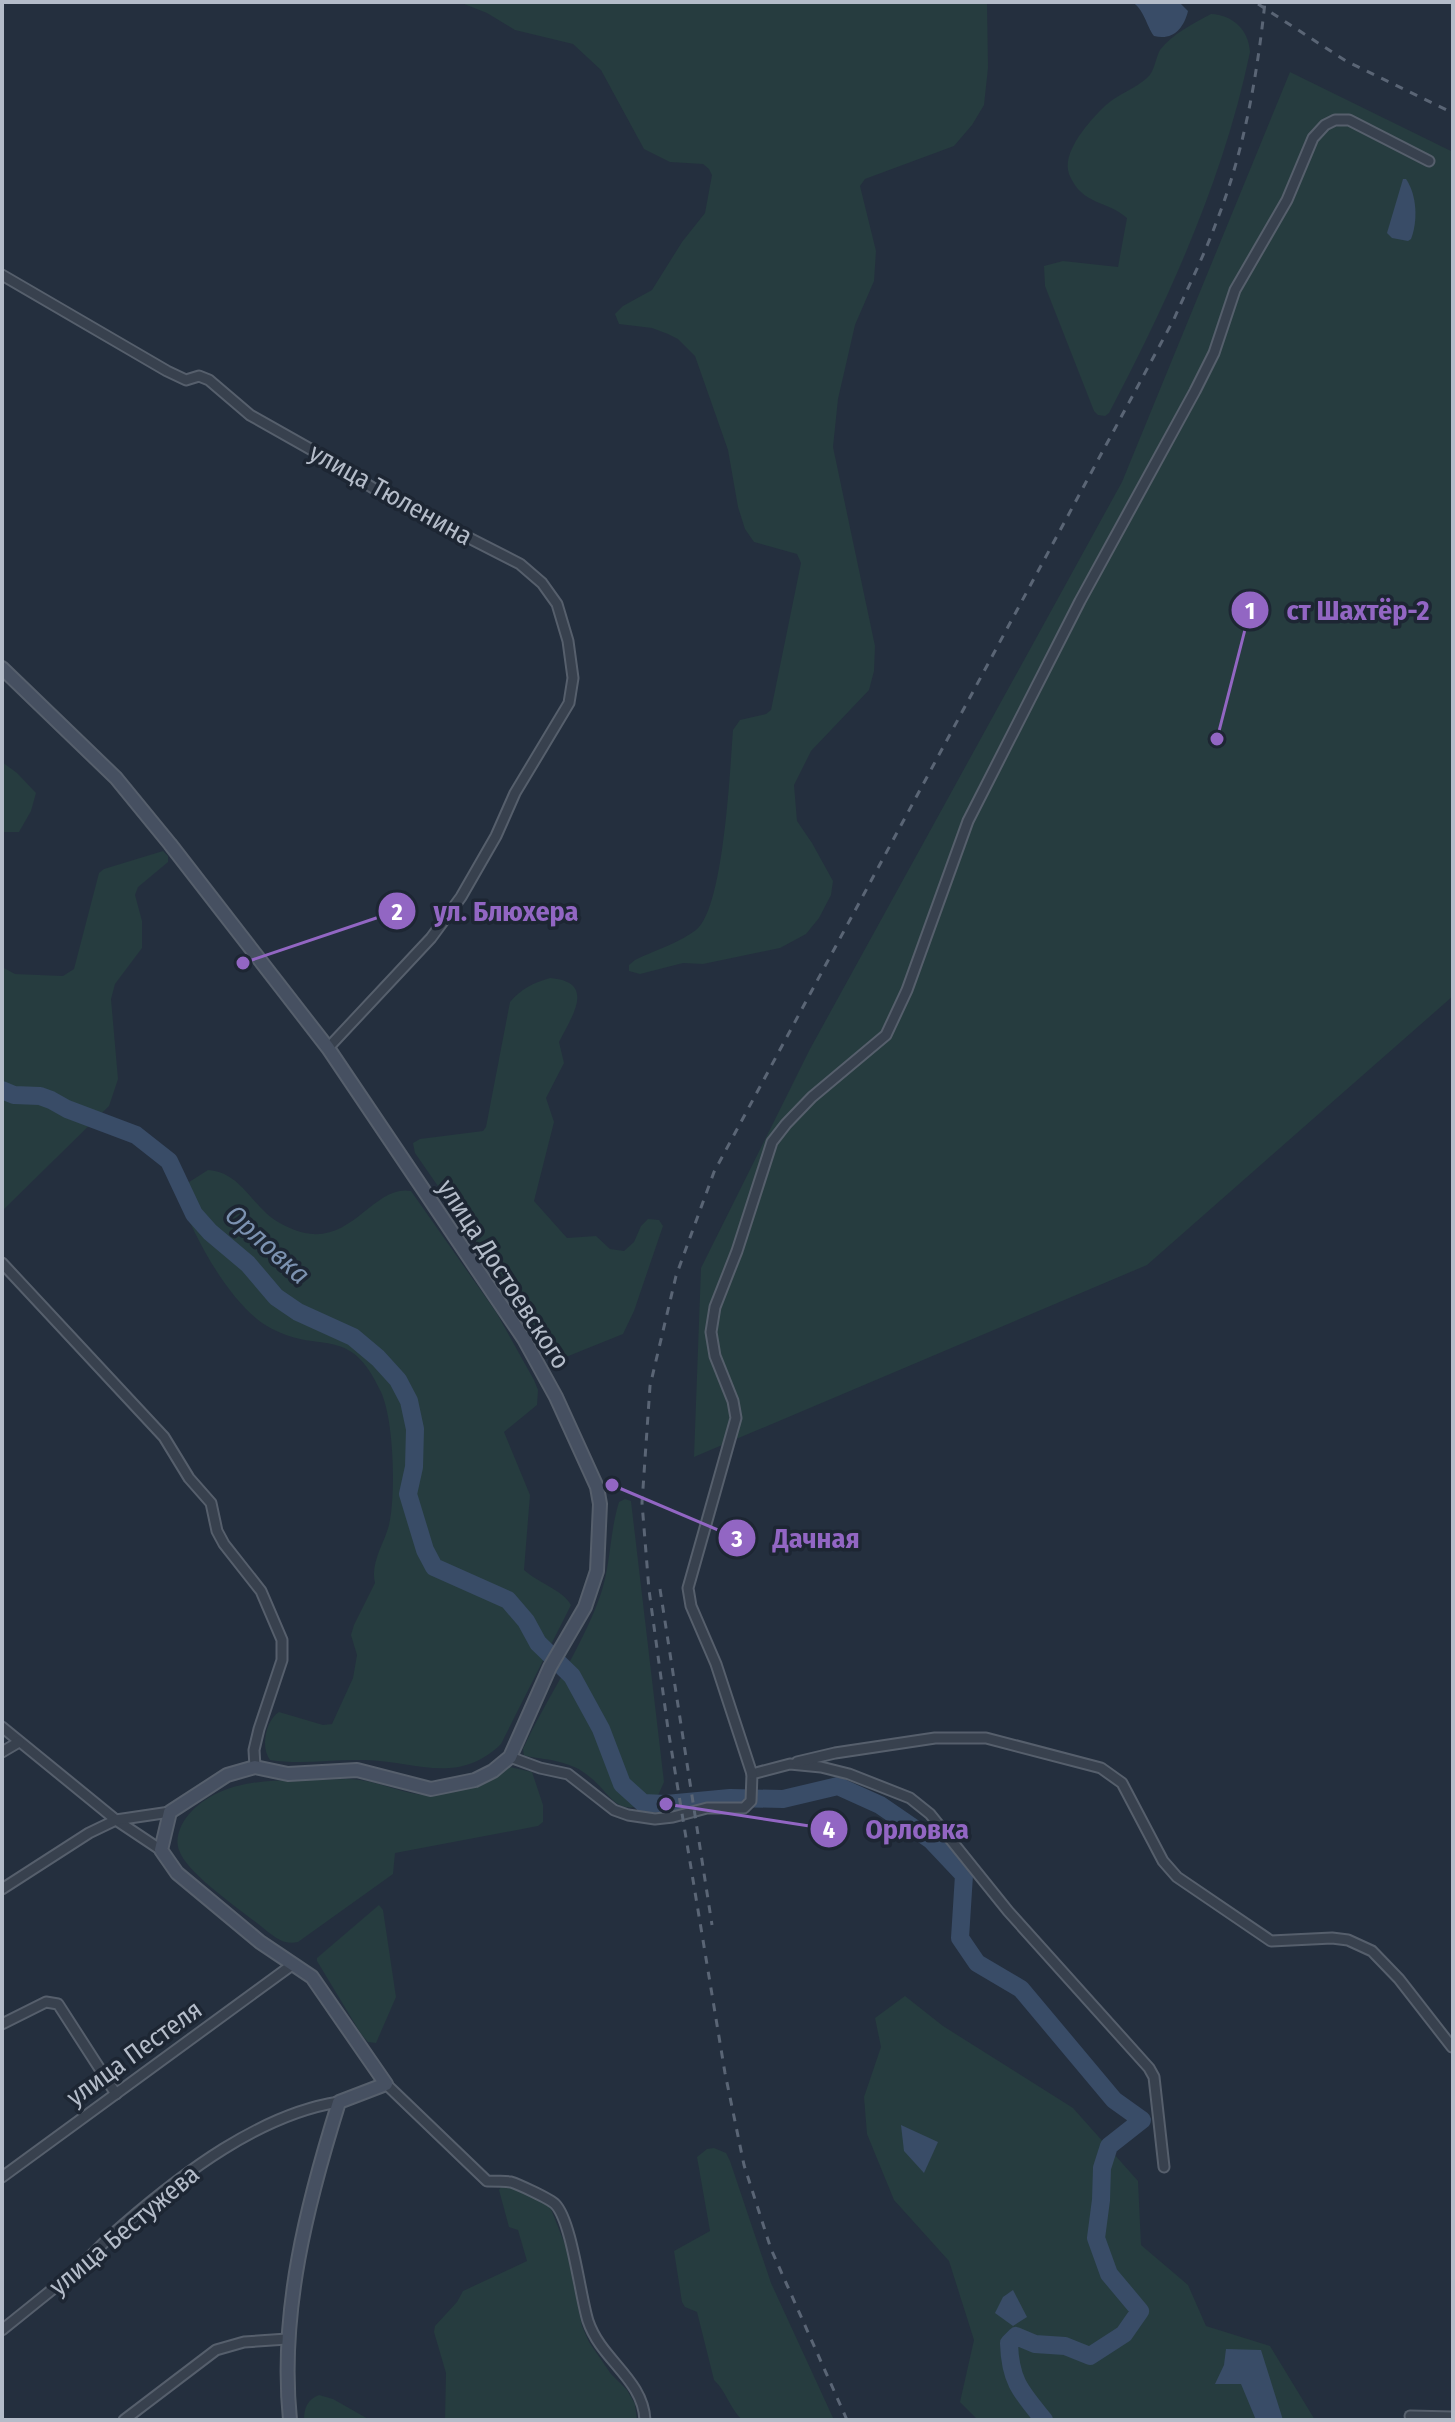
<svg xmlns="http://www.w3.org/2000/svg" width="1455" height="2422" font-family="'Fira Sans Condensed',sans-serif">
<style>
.green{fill:#263c3f}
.water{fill:#394c67}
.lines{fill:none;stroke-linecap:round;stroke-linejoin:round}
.river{stroke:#394c67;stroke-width:18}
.street-casing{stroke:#565f6c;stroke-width:13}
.secondary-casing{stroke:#565f6c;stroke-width:16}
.street{stroke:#38414e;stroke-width:9}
.secondary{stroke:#465061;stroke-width:12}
.rail{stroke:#5a6575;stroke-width:3;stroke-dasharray:8 8;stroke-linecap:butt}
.labels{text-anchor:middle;stroke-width:7;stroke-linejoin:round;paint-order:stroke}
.street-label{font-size:26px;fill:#b4bcc9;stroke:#1d2633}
.water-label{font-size:28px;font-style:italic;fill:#7c92b1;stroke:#1d2633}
.leader{fill:none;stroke:#9266c3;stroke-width:3}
.callout-dot{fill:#9266c3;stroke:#1d2633;stroke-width:3}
.mark-label{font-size:24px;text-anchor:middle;font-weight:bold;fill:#fff}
.callout-label{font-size:28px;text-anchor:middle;font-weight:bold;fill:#9266c3;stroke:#1d2633;stroke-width:7;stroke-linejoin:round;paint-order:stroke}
</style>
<rect width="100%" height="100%" fill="#242f3e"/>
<g class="green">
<path d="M459,2H987L988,68L984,105L972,125L954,146L873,176L865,179L860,186L876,251L874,281L855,325L838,399L833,447L875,646L874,671L869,690L811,751L794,785L797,821L812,843L833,881L831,895L819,918L806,934L780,948L703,964L683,963L640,974L629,971V965L635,960C653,951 681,942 696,930C724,909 730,768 733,730L740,720L766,714L771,710L801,563L797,554L754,542L745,529L738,507L728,450L695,356L678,339L668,334L652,328L619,324L615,314L623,306L652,290L682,242L705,213L712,175L709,169L703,164L670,162L644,149L601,70L573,44L515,30L487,13Z"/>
<path d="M1211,14C1233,15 1249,30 1250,52C1224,178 1169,299 1109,413L1105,416L1098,415L1094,411L1045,286L1044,266L1063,261L1118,267L1127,218C1107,200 1082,206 1069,174C1061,152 1091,119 1106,105C1118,94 1135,89 1147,78C1155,71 1155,59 1160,50C1172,34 1194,23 1211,14Z"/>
<polygon points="1290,72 1453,152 1453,996 1147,1265 694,1457 701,1268 810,1049 1122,482"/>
<polygon points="2,762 17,773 36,793 31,811 19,832 2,832"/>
<polygon points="163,851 168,856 168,862 138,887 135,895 142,921 142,948 115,984 111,999 118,1079 109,1106 2,1211 2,967 15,974 63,976 74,969 99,873 104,869"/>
<path d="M550,978C597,982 572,1016 559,1042L564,1063L546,1098L554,1122L534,1201L567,1238L596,1236L610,1249L624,1251L634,1242L641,1226L648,1219L659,1220L663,1226L634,1311L623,1334L556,1361L547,1357L516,1299L415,1153L413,1143L420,1139L483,1131L486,1127L510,1002C521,989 533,983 550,978Z"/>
<path d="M208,1170C236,1172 247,1195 266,1213C275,1222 292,1230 305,1233C353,1243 375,1184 411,1191L496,1312L534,1380L538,1390L537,1405L504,1432L530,1495L524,1570C538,1583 563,1590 571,1605L501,1744C458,1786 415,1761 364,1760C332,1759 302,1765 270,1760C260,1747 266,1720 279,1712L323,1725L332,1724L353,1678L357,1655L351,1635L354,1625L375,1583C370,1563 384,1544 389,1525C396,1495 394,1420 381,1392C349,1321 319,1357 267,1326C229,1303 195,1238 179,1197L186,1184Z"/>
<path d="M625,1499L631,1501L664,1782L656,1800C613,1821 613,1793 586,1774C570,1761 544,1759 524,1756L523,1749C546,1699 580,1651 599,1599C611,1568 609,1534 619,1502Z"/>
<path d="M510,1767L532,1772L543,1805V1822L538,1826L395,1853L393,1874L298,1942C286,1945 277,1939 268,1932C246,1913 187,1875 179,1850C174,1837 182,1821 191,1812C224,1778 274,1780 317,1780C331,1780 346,1778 360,1780C384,1783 407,1796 431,1795C460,1793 488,1784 510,1767Z"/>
<polygon points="379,1905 383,1910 396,1997 376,2043 368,2042 361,2034 317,1961 317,1958"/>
<polygon points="905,1996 943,2026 1073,2108 1138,2181 1141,2245 1188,2285 1206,2326 1270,2346 1315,2420 978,2420 960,2402 974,2340 949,2261 894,2200 867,2134 864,2097 881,2047 875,2018"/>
<path d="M714,2148L726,2153L730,2161L771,2283L834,2420H742C729,2407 726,2391 714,2380L697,2312L685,2307L682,2302L674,2251L710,2231L697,2157L707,2149Z"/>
<polygon points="503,2183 512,2183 549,2204 566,2247 582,2326 589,2342 611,2374 627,2390 635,2404 637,2420 445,2420 446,2373 434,2332 435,2326 457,2302 463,2291 527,2261 518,2230 509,2227 499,2190"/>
<path d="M319,2395L333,2399L370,2420H304C304,2408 307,2400 319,2395Z"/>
</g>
<g class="water">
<path d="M1132,2H1179L1188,11C1184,28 1173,41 1154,36C1146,25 1144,9 1132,2Z"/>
<path d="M1403,179H1406C1417,195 1418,221 1411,239L1408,241L1392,238L1387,233Z"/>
<polygon points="901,2125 938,2142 924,2173 904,2151"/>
<polygon points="1013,2290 1027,2317 1013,2326 995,2313 1003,2297"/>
<polygon points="1226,2349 1261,2350 1283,2420 1256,2420 1241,2384 1215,2384 1224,2365"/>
</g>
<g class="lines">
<path class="river" d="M2,1090L14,1095L40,1096L51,1100L67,1109L136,1135L169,1161L194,1214L210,1232L248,1264L276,1297L298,1312L353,1337L378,1358L398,1380L409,1401L415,1429L414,1467L408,1494L425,1550L434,1567L508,1600L526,1621L538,1643L572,1676L601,1729L622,1784L643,1803L666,1804L730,1798L783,1799L838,1786L880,1805L931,1840L964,1875L960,1938L977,1963L1021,1989L1114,2100L1142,2120L1109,2146L1102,2168L1101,2200L1096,2238L1109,2274L1140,2311L1124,2334L1090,2356L1065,2346L1035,2344L1016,2336L1009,2343C1010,2381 1021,2392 1044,2420"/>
<defs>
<g id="street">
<polyline points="2,275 167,371 186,380 199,376 209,380 250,415 312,450 381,493 520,564 542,583 557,604 568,641 573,678 569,703 515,793 496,836 461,897 431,938 328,1048"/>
<polyline points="2,1263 164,1437 189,1478 211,1503 217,1531 224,1544 261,1591 282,1640 282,1660 259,1729 254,1750 255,1767"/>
<polyline points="2,1727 116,1820 161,1850"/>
<polyline points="2,1752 19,1742"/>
<polyline points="510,1757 540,1768 568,1774 614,1810 628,1815 655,1819 673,1817 707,1808 744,1808 751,1801 752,1774 790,1764 821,1767 849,1774 910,1798 930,1814 1008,1911 1149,2068 1154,2077 1164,2167"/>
<polyline points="797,1762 835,1753 935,1738 986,1738 1101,1768 1122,1783 1163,1861 1177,1877 1271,1941 1332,1938 1348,1940 1372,1951 1399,1979 1452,2047"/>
<polyline points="752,1774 716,1664 691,1606 688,1588 736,1418 733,1401 715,1356 711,1332 715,1307 737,1251 772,1142 786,1124 812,1097 886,1035 907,990 968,821 1080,601 1195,391 1214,353 1235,290 1287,200 1313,138 1325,125 1335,120 1349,120 1429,161"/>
<polyline points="2,1889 89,1833 116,1820 170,1812"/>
<polyline points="2,2024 46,2002 58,2004 116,2094"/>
<path d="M386,2084L487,2181C495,2181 504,2181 511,2182C518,2184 550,2199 555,2204C572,2221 580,2296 588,2321C601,2360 643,2379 645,2420"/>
<polyline points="2,2177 292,1965"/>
<path d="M2,2330C24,2312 47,2294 69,2276C88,2260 104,2241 123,2225C182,2174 260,2114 339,2102"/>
<polyline points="1410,2416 1453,2417"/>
<polyline points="124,2420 216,2350 244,2342 287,2339"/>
</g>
<path id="secondary" d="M2,668L116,778L170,844L328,1048L524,1339L556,1397L597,1487L600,1504L597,1571L585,1607L550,1667L510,1757L493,1771L475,1780L431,1789L357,1770L288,1774L255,1767L227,1775L170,1812L161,1850L177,1873L260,1942L312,1977L386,2084L339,2102C307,2204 279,2312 290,2420"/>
</defs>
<use href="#street" class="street-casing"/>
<use href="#secondary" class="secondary-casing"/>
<use href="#street" class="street"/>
<use href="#secondary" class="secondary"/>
<g class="rail">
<polyline points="1258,4 1346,61 1453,113"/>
<polyline points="660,1589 712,1925"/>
<path d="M847,2420L771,2249L744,2165L725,2073L668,1729L649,1590L642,1503L650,1386L676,1276L714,1172L1174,319C1188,287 1204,256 1216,223C1244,152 1257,77 1265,2"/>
</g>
</g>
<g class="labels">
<g class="street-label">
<text transform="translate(391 494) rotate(29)" y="9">улица Тюленина</text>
<text transform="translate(504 1274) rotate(57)" y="9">улица Достоевского</text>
<text transform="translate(134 2053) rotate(-36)" y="9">улица Пестеля</text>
<text transform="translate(124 2230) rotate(-40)" y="9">улица Бестужева</text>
</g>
<g class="water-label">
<text transform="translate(268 1244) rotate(42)" y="10">Орловка</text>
</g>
</g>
<path class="leader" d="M1217 739L1250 610M243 963L397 911M612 1485L737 1538M666 1804L829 1829"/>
<g class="callout-dot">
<circle cx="1217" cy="739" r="8"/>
<circle cx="243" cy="963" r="8"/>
<circle cx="612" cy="1485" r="8"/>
<circle cx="666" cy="1804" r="8"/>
<circle cx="1250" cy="610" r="20"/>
<circle cx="397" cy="911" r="20"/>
<circle cx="737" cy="1538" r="20"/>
<circle cx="829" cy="1829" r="20"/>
</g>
<g class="mark-label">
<text x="1250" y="619">1</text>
<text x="397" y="920">2</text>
<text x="737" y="1547">3</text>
<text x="829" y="1838">4</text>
</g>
<g class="callout-label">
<text x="1358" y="620">ст Шахтёр-2</text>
<text x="506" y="921">ул. Блюхера</text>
<text x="816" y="1548">Дачная</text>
<text x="917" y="1839">Орловка</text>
</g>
<rect width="1455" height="2422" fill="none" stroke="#b4bcc9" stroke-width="8"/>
</svg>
